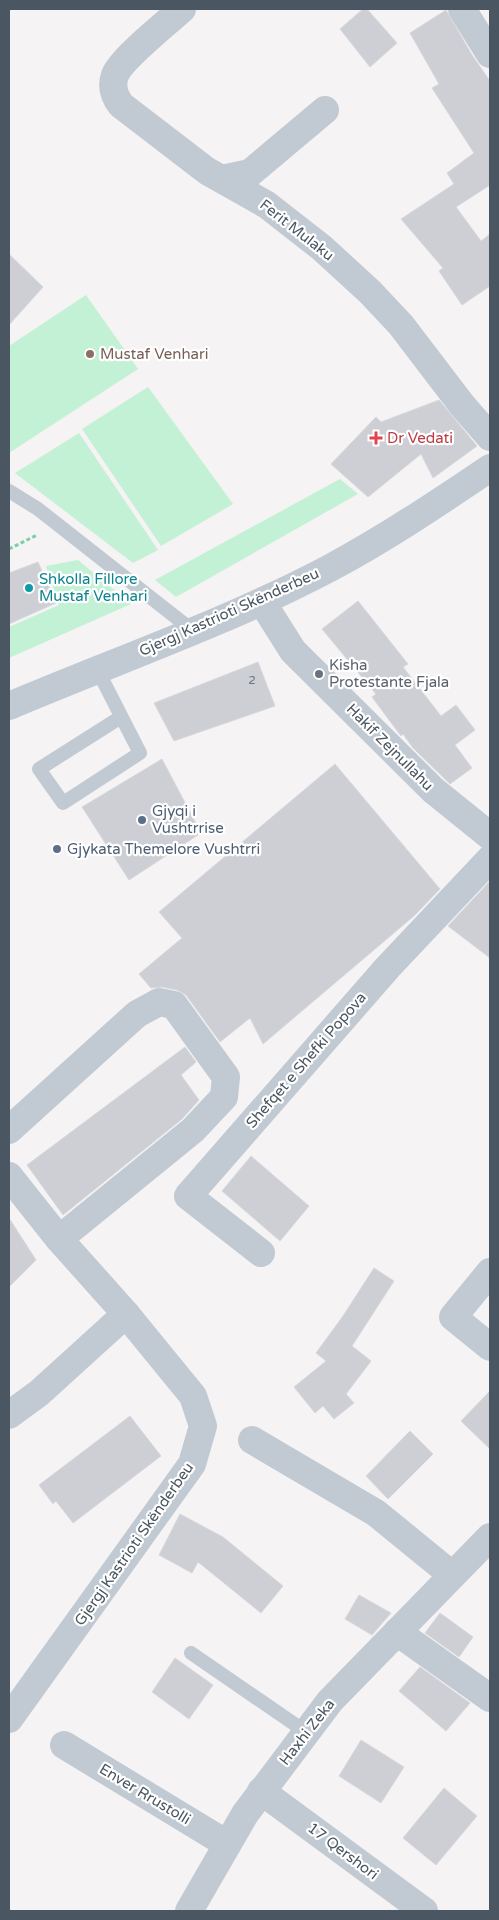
<svg xmlns="http://www.w3.org/2000/svg" width="499" height="1920" font-family="'Varela Round',sans-serif">
<style>
.green{fill:#c3f1d5}
.building{fill:#cdcfd5;stroke:#d7d9de}
.lines{fill:none;stroke-linecap:round;stroke-linejoin:round}
.path{stroke:#7ad0a6;stroke-width:3;stroke-dasharray:4 2.5;stroke-linecap:butt}
.service{stroke:#c1cad2;stroke-width:14}
.minor{stroke:#c1cad2;stroke-width:28}
.tertiary{stroke:#c1cad2;stroke-width:28}
.education-dot{fill:#8d6e63;stroke:#fff;stroke-width:2}
.health-dot{fill:#e0444e;stroke:#fff;stroke-width:2}
.culture-dot{fill:#0f9aa8;stroke:#fff;stroke-width:2}
.worship-dot{fill:#6b7280;stroke:#fff;stroke-width:2}
.service-dot{fill:#5c6f8a;stroke:#fff;stroke-width:2}
.labels{text-anchor:middle;stroke-width:4.5;stroke-linejoin:round;paint-order:stroke}
.number-label{font-size:12px;fill:#6b747e}
.street-label{font-size:15px;fill:#4a5661;stroke:#fff}
.education-label{font-size:15px;fill:#785e54;stroke:#fff;text-anchor:start}
.health-label{font-size:15px;fill:#be3a42;stroke:#fff;text-anchor:start}
.culture-label{font-size:15px;fill:#0d838f;stroke:#fff;text-anchor:start}
.worship-label{font-size:15px;fill:#5b616d;stroke:#fff;text-anchor:start}
.service-label{font-size:15px;fill:#4e5e75;stroke:#fff;text-anchor:start}
</style>
<rect width="100%" height="100%" fill="#f5f3f3"/>
<g class="green">
<polygon points="86,295 138,369 9,453 9,346"/>
<polygon points="148,387 233,504 161,546 82,429"/>
<polygon points="79,433 158,550 133,563 15,473"/>
<polygon points="340,479 358,494 176,597 155,580"/>
<polygon points="78,560 131,604 9,658 9,627 59,605 46,566"/>
</g>
<g class="building">
<polygon points="363,9 367,9 397,43 370,67 340,29"/>
<polygon points="446,10 472,55 490,81 490,185 456,207 481,241 490,234 490,286 462,305 439,271 443,268 401,219 454,184 447,173 474,153 432,88 439,84 410,33"/>
<polygon points="9,254 43,287 9,325"/>
<polygon points="439,400 477,446 433,478 421,454 368,497 331,464 376,417 381,422"/>
<polygon points="38,562 56,603 9,624 9,573"/>
<polygon points="358,601 408,664 403,667 441,716 456,705 475,730 455,745 472,768 450,784 413,748 403,734 401,736 372,697 376,694 322,629"/>
<polygon points="258,662 275,706 174,741 154,703"/>
<polygon points="162,759 201,833 129,880 82,807"/>
<polygon points="335,764 440,889 414,916 263,1044 250,1018 220,1042 186,995 177,990 162,987 151,988 139,974 182,938 159,912"/>
<polygon points="490,881 490,958 448,926"/>
<polygon points="185,1047 196,1062 181,1075 199,1100 182,1119 63,1215 27,1165"/>
<polygon points="251,1156 309,1206 280,1241 222,1191"/>
<polygon points="9,1218 36,1260 9,1287"/>
<polygon points="374,1268 394,1281 352,1346 371,1361 346,1394 354,1403 334,1419 323,1406 315,1413 294,1387 326,1361 316,1353 343,1316"/>
<polygon points="490,1391 490,1449 461,1421"/>
<polygon points="130,1416 161,1456 73,1523 56,1501 53,1504 39,1485"/>
<polygon points="410,1431 433,1454 388,1499 366,1476"/>
<polygon points="180,1514 223,1537 283,1586 261,1613 198,1562 192,1573 159,1555"/>
<polygon points="359,1595 391,1613 372,1635 345,1619"/>
<polygon points="440,1613 473,1637 459,1657 425,1633"/>
<polygon points="175,1658 213,1685 189,1719 152,1692"/>
<polygon points="420,1667 470,1703 446,1731 399,1691"/>
<polygon points="361,1740 404,1767 381,1803 339,1776"/>
<polygon points="444,1788 477,1816 436,1865 403,1838"/>
</g>
<g class="lines">
<polyline class="path" points="9,549 37,535"/>
<g class="service">
<polyline points="9,491 38,509 192,630"/>
<polyline points="97,669 140,753 63,803 39,769 121,717"/>
<polyline points="191,1653 306,1732"/>
</g>
<g class="minor">
<path d="M182,9C167,23 122,58 115,75C111,86 114,96 121,105L207,171L267,205L322,248L370,292L401,325L462,405L490,437"/>
<polyline points="462,9 490,54"/>
<polyline points="222,179 250,173 325,110"/>
<polyline points="262,602 293,651 433,790 490,836"/>
<polyline points="9,1130 137,1014 159,1002 174,1005 226,1077 224,1097 193,1130 59,1239"/>
<polyline points="9,1176 59,1239 126,1314 193,1396 203,1426 192,1464 9,1719"/>
<polyline points="261,1253 188,1196 388,967 490,859"/>
<polyline points="490,1272 453,1317 490,1347"/>
<polyline points="9,1415 39,1393 126,1314"/>
<polyline points="252,1440 376,1513 452,1575"/>
<polyline points="397,1632 490,1698"/>
<polyline points="64,1745 227,1844"/>
<polyline points="261,1791 424,1911"/>
<polyline points="189,1911 245,1814 330,1701 490,1537"/>
</g>
<path class="tertiary" d="M9,706C115,661 228,622 330,568C386,538 438,503 490,468"/>
</g>
<circle class="education-dot" cx="90" cy="354" r="5"/>
<path class="health-dot" d="M373.5 430.5h5v5h5v5h-5v5h-5v-5h-5v-5h5z"/>
<circle class="culture-dot" cx="29" cy="588" r="5"/>
<circle class="worship-dot" cx="319" cy="674" r="5"/>
<g class="service-dot">
<circle cx="142" cy="820" r="5"/>
<circle cx="57" cy="849" r="5"/>
</g>
<g class="labels">
<g class="number-label">
<text x="252" y="684">2</text>
</g>
<g class="street-label">
<text transform="translate(297 230) rotate(38)" y="5">Ferit Mulaku</text>
<text transform="translate(229 612) rotate(-24)" y="5">Gjergj Kastrioti Skënderbeu</text>
<text transform="translate(390 747) rotate(45)" y="5">Hakif Zejnullahu</text>
<text transform="translate(306 1060) rotate(-49)" y="5">Shefqet e Shefki Popova</text>
<text transform="translate(134 1544) rotate(-55)" y="5">Gjergj Kastrioti Skënderbeu</text>
<text transform="translate(307 1732) rotate(-52)" y="5">Haxhi Zeka</text>
<text transform="translate(145 1794) rotate(31)" y="5">Enver Rrustolli</text>
<text transform="translate(343 1851) rotate(37)" y="5">17 Qershori</text>
</g>
<g class="education-label">
<text x="100" y="359">Mustaf Venhari</text>
</g>
<g class="health-label">
<text x="387" y="443">Dr Vedati</text>
</g>
<g class="culture-label">
<text x="39" y="584">Shkolla Fillore<tspan x="39" dy="17">Mustaf Venhari</tspan></text>
</g>
<g class="worship-label">
<text x="329" y="670">Kisha<tspan x="329" dy="17">Protestante Fjala</tspan></text>
</g>
<g class="service-label">
<text x="152" y="816">Gjyqi i<tspan x="152" dy="17">Vushtrrise</tspan></text>
<text x="67" y="854">Gjykata Themelore Vushtrri</text>
</g>
</g>
<rect width="499" height="1920" fill="none" stroke="#4a5661" stroke-width="20"/>
</svg>
